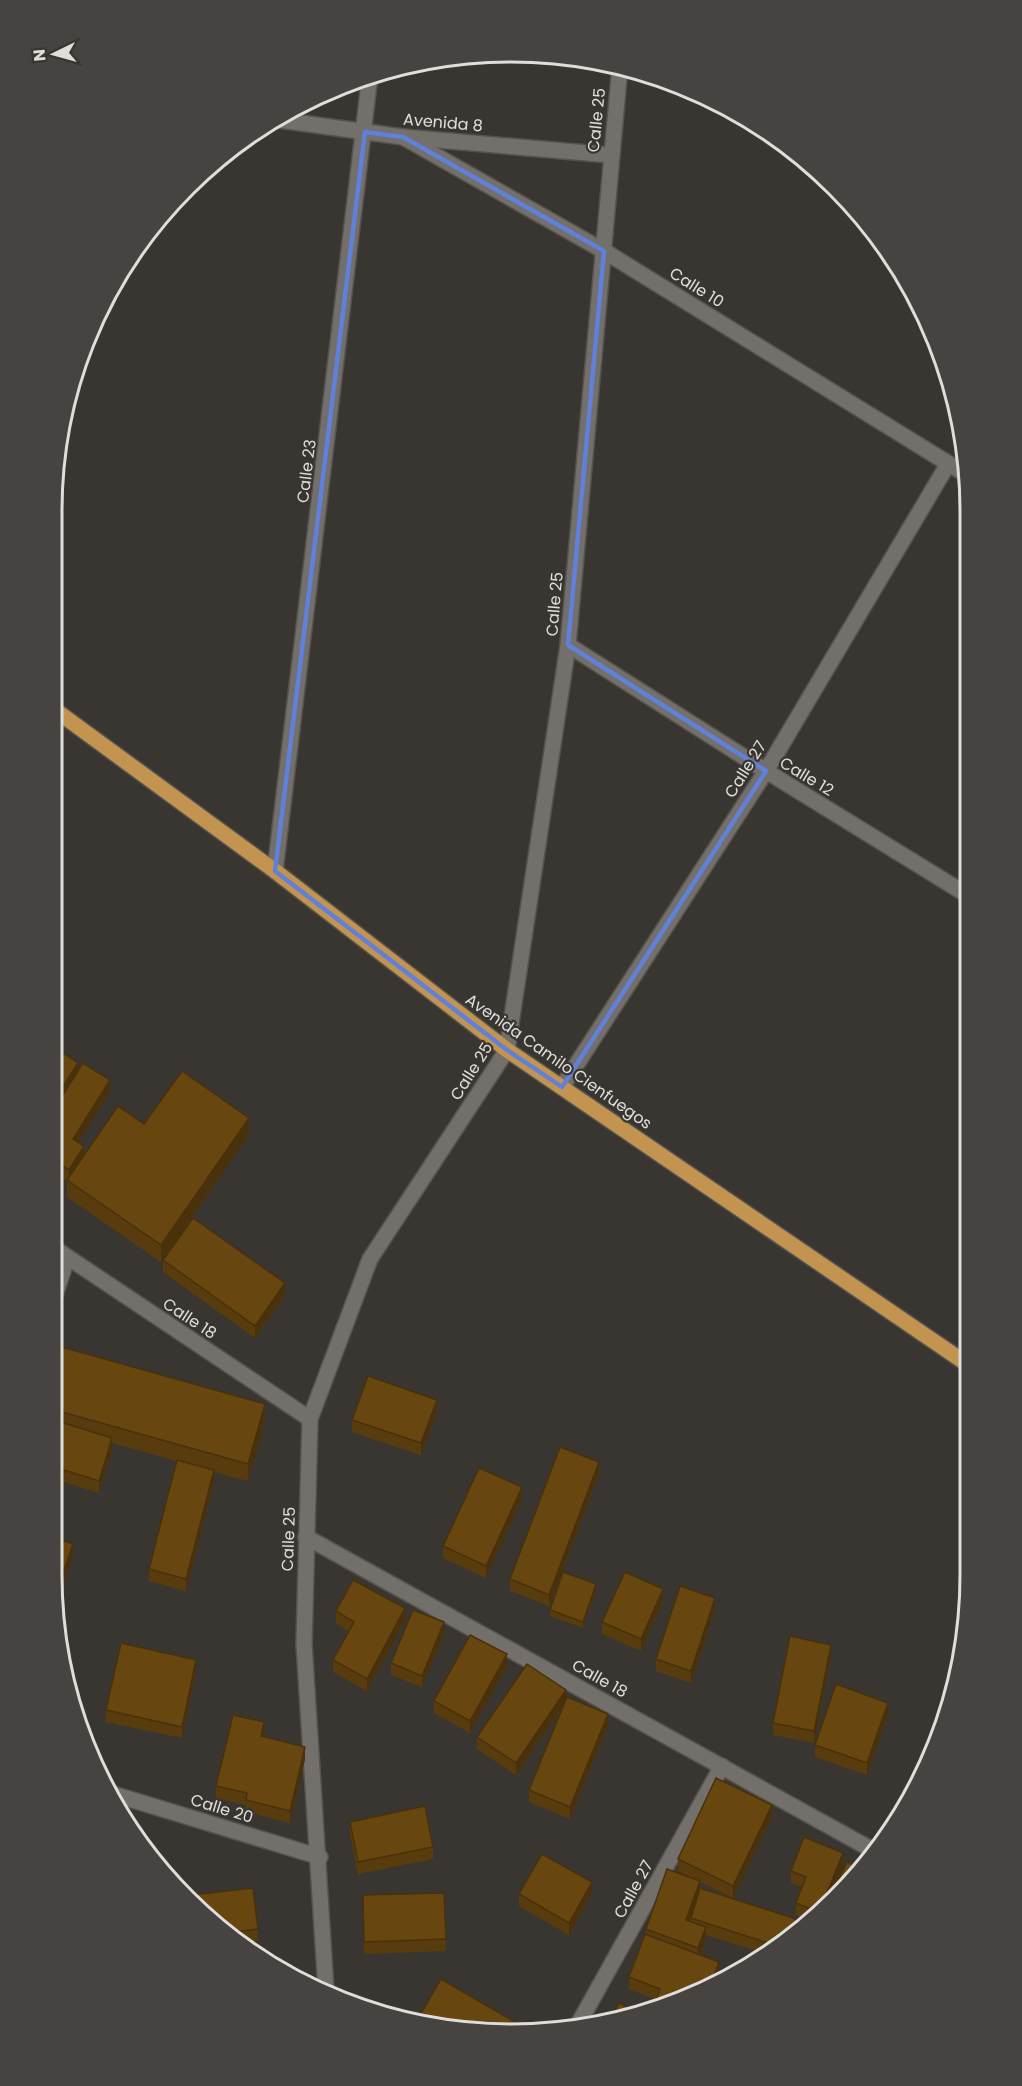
<svg xmlns="http://www.w3.org/2000/svg" width="1022" height="2086" font-family="Poppins,sans-serif">
<style>
.lines{fill:none;stroke-linecap:round;stroke-linejoin:round}
.minor-casing{stroke:#56534f;stroke-width:18}
.major-casing{stroke:#56534f;stroke-width:18}
.minor{stroke:#736f6a;stroke-width:15}
.major{stroke:#c29450;stroke-width:15}
.wall{fill:#593c0e}
.shaded-wall{fill:#49310b}
.building{fill:#684610;stroke:#49310b;stroke-width:1.5}
.marked{fill:none;stroke:#6180d9;stroke-width:4.5;stroke-linejoin:round}
.labels{text-anchor:middle;stroke-width:4.5;stroke-linejoin:round;paint-order:stroke}
.street-label{font-size:16px;fill:#e0dedb;stroke:#393632}
.rim{fill:none;stroke:#e0dedb;stroke-width:3}
</style>
<rect width="100%" height="100%" fill="#393632"/>
<g class="lines">
<defs>
<g id="minor">
<polyline points="272,119 403,137 610,155"/>
<polyline points="403,137 604,251 967,475"/>
<polyline points="568,645 766,771 969,896"/>
<polyline points="275,871 370,75"/>
<polyline points="562,1087 766,771 948,464"/>
<polyline points="51,1246 310,1419"/>
<polyline points="51,1307 67,1259"/>
<polyline points="306,1537 876,1852"/>
<polyline points="113,1794 320,1857"/>
<polyline points="326,1990 304,1644 310,1419 370,1259 507,1050 568,645 620,66"/>
<polyline points="575,2030 722,1766"/>
</g>
<polyline id="major" points="51,707 275,871 507,1050 970,1366"/>
</defs>
<use href="#minor" class="minor-casing"/>
<use href="#major" class="major-casing"/>
<use href="#minor" class="minor"/>
<use href="#major" class="major"/>
</g>
<g class="wall">
<polygon points="51,1045 78,1070 110,1092 78,1142 84,1156 144,1124 249,1135 161,1262 67,1197 67,1181 51,1170"/>
<polygon points="163,1260 285,1295 255,1338 163,1272"/>
<polygon points="51,1344 265,1421 248,1481 214,1472 214,1482 186,1591 149,1581 149,1569 177,1461 112,1443 112,1450 99,1493 64,1482 53,1531 51,1531"/>
<polygon points="437,1412 421,1455 352,1432 352,1420"/>
<polygon points="599,1474 549,1606 510,1591 510,1579"/>
<polygon points="522,1499 486,1578 443,1558 443,1546"/>
<polygon points="51,1537 73,1556 64,1582 51,1577"/>
<polygon points="596,1590 583,1628 550,1616 550,1610"/>
<polygon points="663,1601 641,1651 602,1634 602,1622"/>
<polygon points="715,1610 691,1683 656,1671 656,1659"/>
<polygon points="336,1611 405,1620 367,1691 333,1672 333,1660 349,1631 336,1623"/>
<polygon points="444,1634 422,1687 391,1675 391,1663"/>
<polygon points="831,1657 814,1743 773,1735 773,1723"/>
<polygon points="507,1666 470,1733 434,1713 434,1701"/>
<polygon points="196,1672 182,1738 106,1722 106,1710"/>
<polygon points="566,1700 608,1725 570,1819 529,1802 529,1790 564,1705 516,1775 477,1749 477,1737"/>
<polygon points="888,1715 867,1775 815,1757 815,1745"/>
<polygon points="264,1734 264,1737 305,1759 290,1823 246,1812 246,1805 216,1798 216,1786"/>
<polygon points="772,1817 733,1898 700,1882 700,1890 805,1923 763,1953 706,1935 706,1938 700,1955 719,1974 714,1988 655,2005 657,2000 629,1989 629,1977 646,1934 646,1929 694,1879 678,1871 678,1859"/>
<polygon points="350,1822 433,1847 433,1859 358,1874 350,1834"/>
<polygon points="843,1865 828,1902 837,1900 809,1920 796,1915 796,1903 802,1887 791,1883 791,1871"/>
<polygon points="444,1893 446,1951 364,1954 363,1895"/>
<polygon points="592,1893 569,1935 519,1906 519,1894"/>
<polygon points="207,1921 258,1929 258,1941 239,1943"/>
<polygon points="418,2019 522,2029 421,2026 418,2025"/>
</g>
<g class="shaded-wall">
<polygon points="78,1063 78,1075 51,1117 51,1105"/>
<polygon points="110,1080 110,1092 73,1151 73,1139"/>
<polygon points="249,1118 249,1135 161,1262 161,1245"/>
<polygon points="84,1146 84,1158 69,1182 69,1170"/>
<polygon points="285,1283 285,1295 255,1338 255,1326"/>
<polygon points="437,1400 437,1412 421,1455 421,1443"/>
<polygon points="265,1404 265,1421 248,1481 248,1464"/>
<polygon points="112,1438 112,1450 99,1493 99,1481"/>
<polygon points="599,1462 599,1474 549,1606 549,1595"/>
<polygon points="214,1470 214,1482 186,1591 186,1579"/>
<polygon points="64,1471 64,1483 53,1531 53,1519"/>
<polygon points="522,1487 522,1499 486,1578 486,1566"/>
<polygon points="73,1544 73,1556 64,1582 64,1570"/>
<polygon points="596,1584 596,1590 583,1628 583,1622"/>
<polygon points="663,1589 663,1601 641,1651 641,1639"/>
<polygon points="715,1598 715,1610 691,1683 691,1671"/>
<polygon points="405,1608 405,1620 367,1691 367,1679"/>
<polygon points="444,1622 444,1634 422,1687 422,1676"/>
<polygon points="831,1645 831,1657 814,1743 814,1731"/>
<polygon points="507,1654 507,1666 470,1733 470,1721"/>
<polygon points="196,1660 196,1672 182,1738 182,1727"/>
<polygon points="566,1690 566,1702 516,1775 516,1763"/>
<polygon points="888,1703 888,1715 867,1775 867,1763"/>
<polygon points="608,1714 608,1725 570,1819 570,1807"/>
<polygon points="264,1722 264,1734 261,1748 261,1736"/>
<polygon points="305,1747 305,1759 290,1823 290,1811"/>
<polygon points="772,1805 772,1817 733,1898 733,1886"/>
<polygon points="843,1853 843,1865 826,1908 819,1912"/>
<polygon points="700,1881 700,1893 686,1931 686,1920"/>
<polygon points="592,1882 592,1893 569,1935 569,1923"/>
<polygon points="706,1927 706,1938 698,1960 698,1948"/>
<polygon points="719,1962 719,1974 714,1988 709,1989"/>
</g>
<g class="building">
<polygon points="51,1045 78,1063 51,1105"/>
<polygon points="83,1063 110,1080 73,1139 84,1146 69,1170 51,1159 51,1114"/>
<polygon points="182,1071 249,1118 161,1245 67,1180 118,1106 144,1124"/>
<polygon points="193,1218 285,1283 255,1326 163,1260"/>
<polygon points="51,1344 265,1404 248,1464 51,1409"/>
<polygon points="368,1376 437,1400 421,1443 352,1420"/>
<polygon points="51,1419 112,1438 99,1481 51,1466"/>
<polygon points="560,1447 599,1462 549,1595 510,1579"/>
<polygon points="177,1460 214,1470 186,1579 149,1569"/>
<polygon points="51,1468 64,1471 53,1519 51,1519"/>
<polygon points="479,1468 522,1487 486,1566 443,1546"/>
<polygon points="51,1537 73,1544 64,1570 51,1565"/>
<polygon points="563,1572 596,1584 583,1622 550,1610"/>
<polygon points="625,1572 663,1589 641,1639 602,1622"/>
<polygon points="353,1580 405,1608 367,1679 333,1660 354,1622 336,1611"/>
<polygon points="680,1586 715,1598 691,1671 656,1659"/>
<polygon points="413,1610 444,1622 422,1676 391,1663"/>
<polygon points="470,1635 507,1654 470,1721 434,1701"/>
<polygon points="790,1636 831,1645 814,1731 773,1723"/>
<polygon points="121,1643 196,1660 182,1727 106,1710"/>
<polygon points="527,1664 566,1690 516,1763 477,1737"/>
<polygon points="836,1684 888,1703 867,1763 815,1745"/>
<polygon points="567,1697 608,1714 570,1807 529,1790"/>
<polygon points="233,1715 264,1722 261,1736 305,1747 290,1811 246,1800 247,1793 216,1786"/>
<polygon points="716,1778 772,1805 733,1886 678,1859"/>
<polygon points="425,1806 433,1847 358,1862 350,1822"/>
<polygon points="804,1837 843,1853 819,1912 796,1903 806,1877 791,1871"/>
<polygon points="160,1853 163,1873 146,1855"/>
<polygon points="542,1854 592,1882 569,1923 519,1894"/>
<polygon points="847,1862 862,1869 837,1900 825,1908"/>
<polygon points="667,1869 700,1881 686,1920 706,1927 698,1948 646,1929"/>
<polygon points="253,1888 258,1929 225,1933 207,1921 184,1896"/>
<polygon points="700,1888 805,1922 805,1923 774,1945 691,1918"/>
<polygon points="444,1893 446,1939 364,1942 363,1895"/>
<polygon points="645,1934 719,1962 709,1989 659,2004 655,2003 660,1989 629,1977"/>
<polygon points="441,1979 522,2026 520,2029 431,2026 418,2019"/>
<polygon points="619,2003 636,2011 611,2019"/>
</g>
<path class="marked" d="M365,132L403,137L604,251L568,645L766,771L562,1087L507,1050L275,871Z"/>
<g class="labels">
<g class="street-label">
<text transform="translate(596 120) rotate(-84)" y="6">Calle 25</text>
<text transform="translate(443 122) rotate(5)" y="6">Avenida 8</text>
<text transform="translate(697 287) rotate(32)" y="6">Calle 10</text>
<text transform="translate(306 471) rotate(-83)" y="6">Calle 23</text>
<text transform="translate(554 604) rotate(-85)" y="6">Calle 25</text>
<text transform="translate(745 769) rotate(-58)" y="6">Calle 27</text>
<text transform="translate(807 776) rotate(31)" y="6">Calle 12</text>
<text transform="translate(559 1061) rotate(35)" y="6">Avenida Camilo Cienfuegos</text>
<text transform="translate(471 1071) rotate(-58)" y="6">Calle 25</text>
<text transform="translate(190 1318) rotate(33)" y="6">Calle 18</text>
<text transform="translate(288 1539) rotate(-88)" y="6">Calle 25</text>
<text transform="translate(600 1678) rotate(29)" y="6">Calle 18</text>
<text transform="translate(222 1808) rotate(17)" y="6">Calle 20</text>
<text transform="translate(633 1889) rotate(-61)" y="6">Calle 27</text>
</g>
</g>
<path d="M0 0H1022V2086H0ZM511 62H511A449 449 0 0 1 960 511V1575A449 449 0 0 1 511 2024H511A449 449 0 0 1 62 1575V511A449 449 0 0 1 511 62Z" fill="#464340" fill-rule="evenodd"/>
<path class="rim" d="M511 62H511A449 449 0 0 1 960 511V1575A449 449 0 0 1 511 2024H511A449 449 0 0 1 62 1575V511A449 449 0 0 1 511 62Z"/>
<g transform="translate(54 54) rotate(265)" stroke="#393632" stroke-width="4.5" paint-order="stroke">
<path d="M0-4.5L10 22L0 15L-10 22Z" fill="#e0dedb"/>
<text y="-9" font-size="16" font-weight="bold" text-anchor="middle" fill="#e0dedb">N</text>
</g>
</svg>
